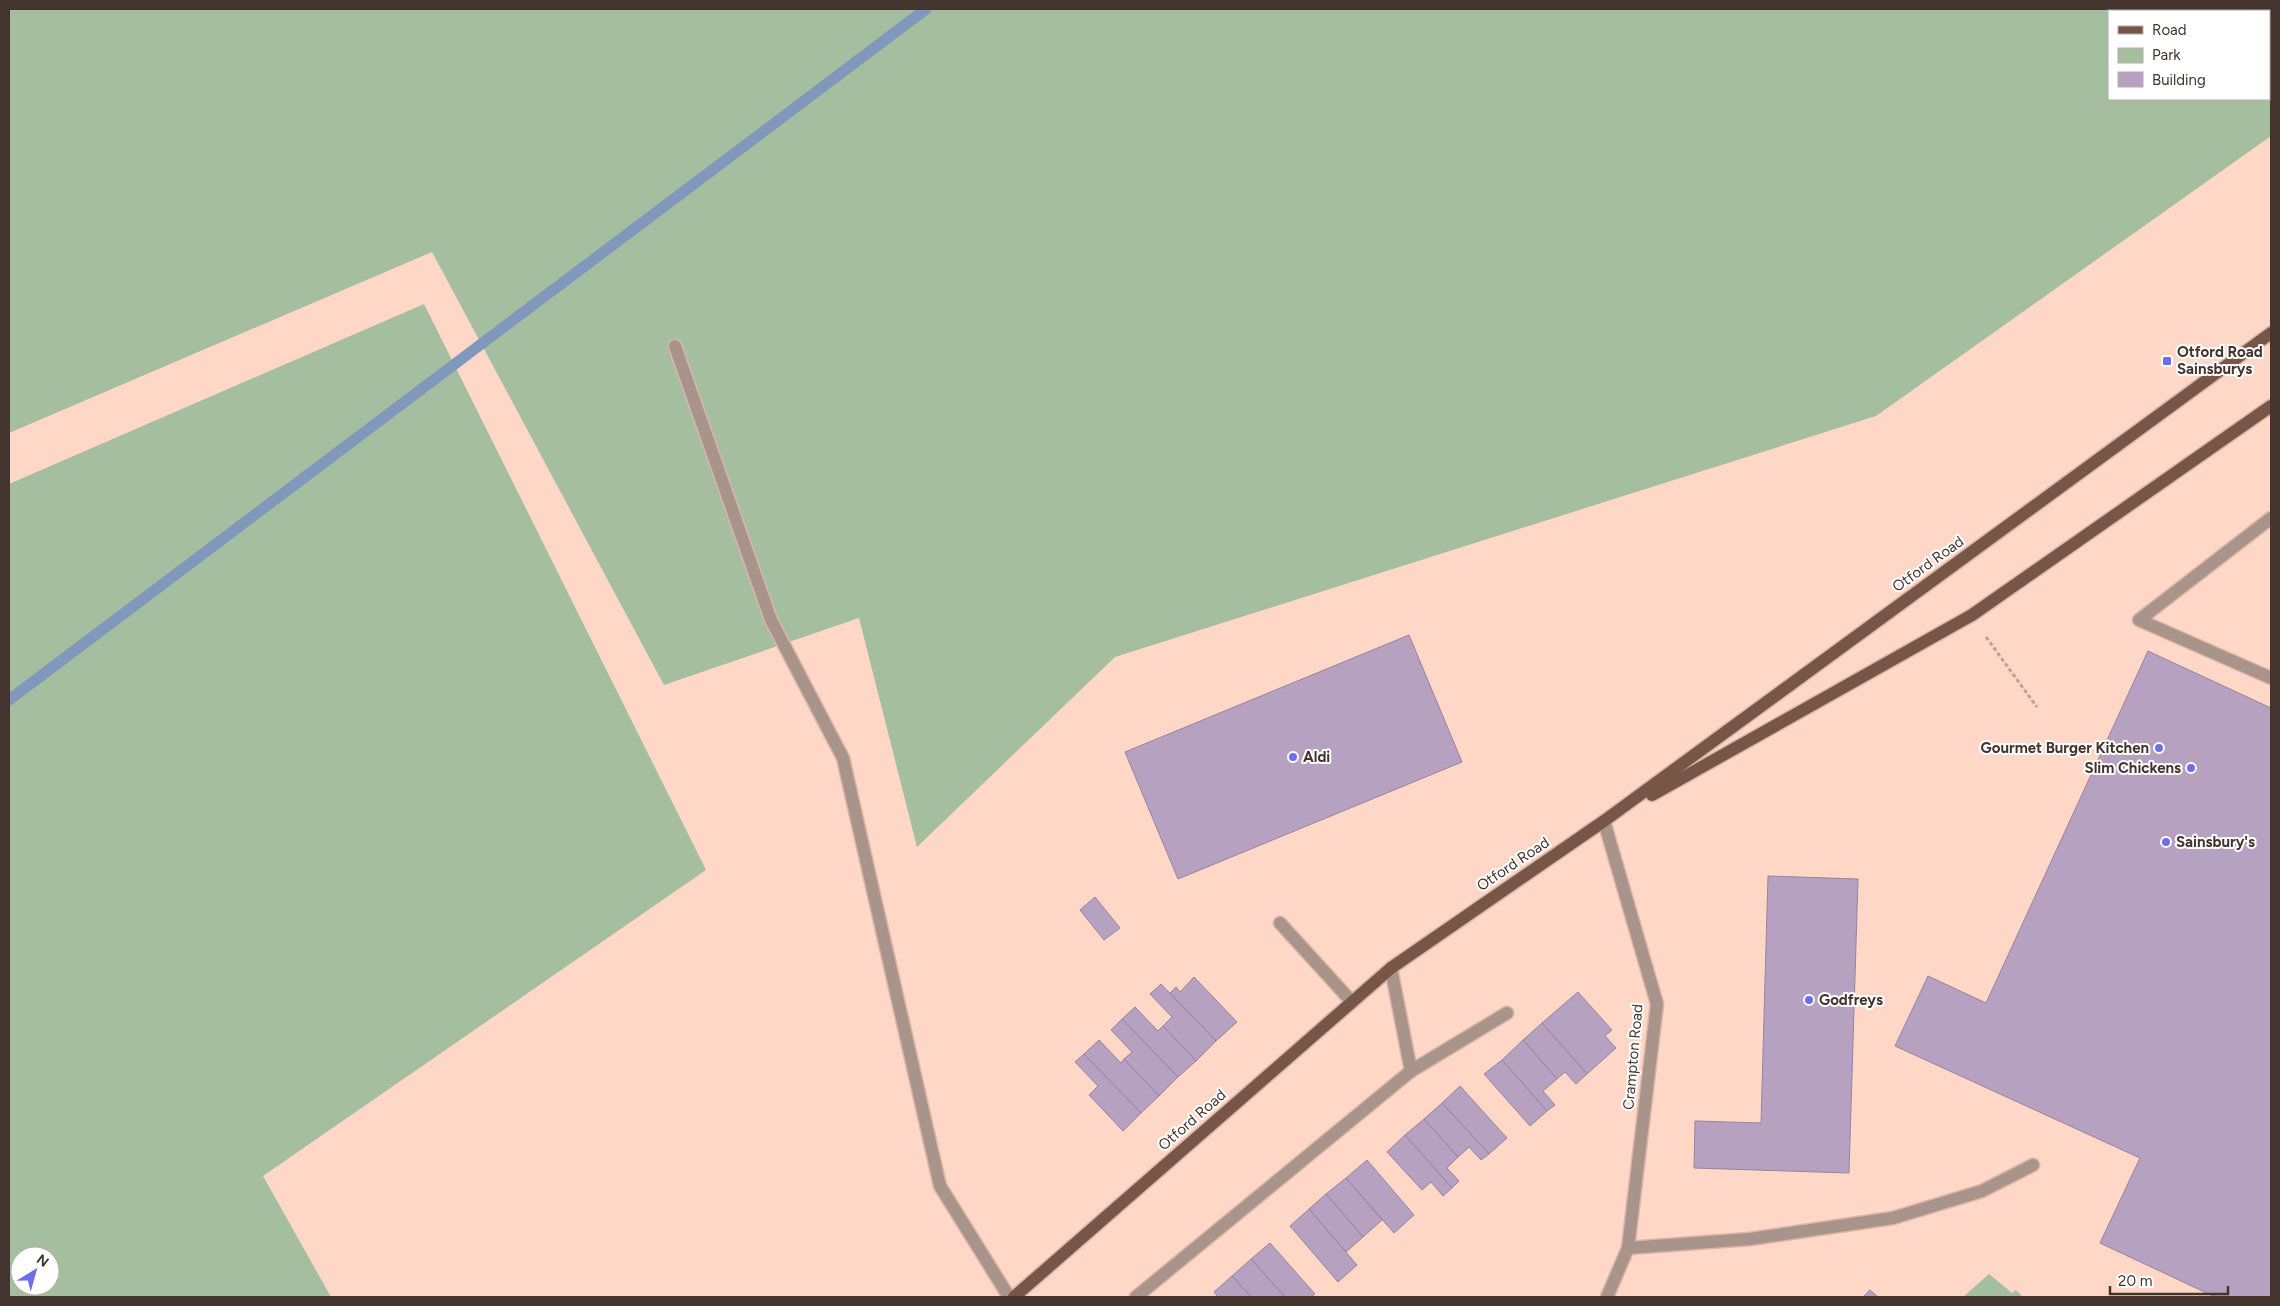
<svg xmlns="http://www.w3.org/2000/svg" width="2280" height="1306" font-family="Figtree,sans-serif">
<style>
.green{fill:#a5be9f;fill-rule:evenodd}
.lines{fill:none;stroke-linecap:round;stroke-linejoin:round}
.stream{stroke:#7f98bc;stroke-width:11}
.building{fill:#b6a2c0;stroke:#9783a1}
.lane-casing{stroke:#d9b6a8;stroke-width:15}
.street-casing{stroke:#d9b6a8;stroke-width:15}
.primary-casing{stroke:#d9b6a8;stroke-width:15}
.path{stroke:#c0a194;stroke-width:3;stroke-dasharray:4 2.5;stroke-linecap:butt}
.lane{stroke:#a9948c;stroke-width:12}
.street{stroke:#a9948c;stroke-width:12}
.primary{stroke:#785647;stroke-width:12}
.poi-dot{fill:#6e6ee8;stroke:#fff;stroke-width:2}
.labels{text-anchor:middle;stroke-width:4;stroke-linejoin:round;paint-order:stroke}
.poi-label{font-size:15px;font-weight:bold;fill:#43342d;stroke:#fff;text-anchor:start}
.street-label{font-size:15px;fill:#43342d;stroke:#fff}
</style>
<rect width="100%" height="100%" fill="#fed7c7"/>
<g class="green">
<path d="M9,9H2271V136L1876,416L1115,657L917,847L859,618L664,685L432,252L9,433ZM2109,11H2269V99H2109Z"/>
<path d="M424,304L706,870L263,1176L331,1297H9V484ZM20,1256H50V1286H20Z"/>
<polygon points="1989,1274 2012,1293 2016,1290 2023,1297 1963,1297"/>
</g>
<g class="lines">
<polyline class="stream" points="9,700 926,9"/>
</g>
<g class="building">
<polygon points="1409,635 1462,762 1178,879 1125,752"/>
<polygon points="2148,651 2271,708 2271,1297 2215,1297 2100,1243 2140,1158 1895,1046 1928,976 1986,1003"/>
<polygon points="1768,876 1858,879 1849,1173 1694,1168 1695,1121 1761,1123"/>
<polygon points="1095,897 1120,928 1104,940 1080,910"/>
<polygon points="1194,977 1237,1022 1216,1041 1170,993 1176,987 1180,992"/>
<polygon points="1161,984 1216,1041 1196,1061 1163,1026 1172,1017 1150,994"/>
<polygon points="1578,992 1612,1030 1605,1036 1616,1048 1587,1074 1542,1023"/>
<polygon points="1135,1007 1158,1031 1163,1026 1196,1061 1178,1077 1122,1019"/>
<polygon points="1122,1019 1178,1077 1159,1096 1124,1059 1132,1052 1111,1030"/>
<polygon points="1542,1023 1587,1074 1576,1084 1565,1072 1557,1079 1523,1040"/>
<polygon points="1099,1040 1121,1063 1124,1059 1159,1096 1141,1113 1084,1054"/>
<polygon points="1523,1040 1557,1079 1543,1091 1555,1105 1547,1111 1502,1060"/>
<polygon points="1084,1054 1141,1113 1123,1131 1089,1095 1098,1086 1075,1062"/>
<polygon points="1502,1060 1547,1111 1530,1126 1484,1074"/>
<polygon points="1460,1086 1507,1138 1489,1154 1442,1103"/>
<polygon points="1442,1103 1489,1154 1481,1160 1469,1147 1458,1157 1424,1119"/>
<polygon points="1424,1119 1458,1157 1447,1168 1459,1181 1452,1188 1405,1135"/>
<polygon points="1405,1135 1452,1188 1443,1196 1431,1182 1422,1190 1387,1152"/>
<polygon points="1367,1160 1414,1215 1394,1233 1346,1178"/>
<polygon points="1346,1178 1382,1220 1363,1237 1326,1194"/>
<polygon points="1326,1194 1363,1237 1346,1252 1309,1209"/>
<polygon points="1309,1209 1357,1265 1338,1282 1290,1226"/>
<polygon points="1270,1243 1315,1294 1311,1297 1285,1297 1251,1259"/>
<polygon points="1251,1259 1285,1297 1251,1297 1232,1276"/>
<polygon points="1232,1276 1251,1297 1218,1297 1214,1292"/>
<polygon points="1870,1290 1878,1297 1863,1297"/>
</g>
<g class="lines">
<defs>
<g id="lane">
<polyline points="675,346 771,620 843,758 940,1186 1009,1297"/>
<polyline points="2271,518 2139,620 2271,678"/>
<polyline points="1280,923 1352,1002"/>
<polyline points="1628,1248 1750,1239 1893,1218 1982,1191 2033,1165"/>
</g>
<g id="street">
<polyline points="1604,821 1657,1004 1628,1248 1607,1297"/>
<polyline points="1411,1071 1507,1013"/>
<polyline points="1136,1297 1411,1071 1391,968"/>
</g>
<g id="primary">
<polyline points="1652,795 1972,615 2271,406"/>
<polyline points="1014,1297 1391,968 1604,821 2271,333"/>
</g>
</defs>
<use href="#lane" class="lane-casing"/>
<use href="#street" class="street-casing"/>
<use href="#primary" class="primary-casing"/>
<polyline class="path" points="1986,637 2037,707"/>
<use href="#lane" class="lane"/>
<use href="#street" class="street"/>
<use href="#primary" class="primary"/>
</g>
<g class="poi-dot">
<rect x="2162" y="356" width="10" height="10" rx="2.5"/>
<circle cx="2159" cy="748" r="5"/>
<circle cx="1293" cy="757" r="5"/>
<circle cx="2191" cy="768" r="5"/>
<circle cx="2166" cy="842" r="5"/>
<circle cx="1809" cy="1000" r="5"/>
</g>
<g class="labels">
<g class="poi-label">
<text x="2177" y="357">Otford Road<tspan x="2177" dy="17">Sainsburys</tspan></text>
<text x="2149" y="753" text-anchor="end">Gourmet Burger Kitchen</text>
<text x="1303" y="762">Aldi</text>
<text x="2181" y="773" text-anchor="end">Slim Chickens</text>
<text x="2176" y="847">Sainsbury's</text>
<text x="1819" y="1005">Godfreys</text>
</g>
<g class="street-label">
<text transform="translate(1928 564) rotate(-36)" y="5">Otford Road</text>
<text transform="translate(1513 864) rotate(-34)" y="5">Otford Road</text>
<text transform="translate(1633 1057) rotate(-85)" y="5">Crampton Road</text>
<text transform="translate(1192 1120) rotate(-41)" y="5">Otford Road</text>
</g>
</g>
<rect width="2280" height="1306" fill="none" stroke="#43342d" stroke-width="20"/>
<rect x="2108" y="10" width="162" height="90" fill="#ffffff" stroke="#b4aeab"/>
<rect x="2118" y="26" width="25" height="8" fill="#785647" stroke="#b4aeab"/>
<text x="2152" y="35" font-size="15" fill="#43342d">Road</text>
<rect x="2118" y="48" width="25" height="15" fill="#a5be9f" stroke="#b4aeab"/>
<text x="2152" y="60" font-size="15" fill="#43342d">Park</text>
<rect x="2118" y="72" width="25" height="15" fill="#b6a2c0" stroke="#b4aeab"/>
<text x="2152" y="85" font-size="15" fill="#43342d">Building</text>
<g transform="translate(35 1271) rotate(37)"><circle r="24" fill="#ffffff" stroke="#b4aeab"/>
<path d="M0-4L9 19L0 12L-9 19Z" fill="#6e6ee8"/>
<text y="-8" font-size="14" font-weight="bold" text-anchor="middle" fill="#43342d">N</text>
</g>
<path d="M2110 1286v8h118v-8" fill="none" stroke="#43342d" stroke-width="2.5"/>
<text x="2118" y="1286" font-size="15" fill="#43342d" stroke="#ffffff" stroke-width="4" paint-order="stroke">20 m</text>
</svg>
